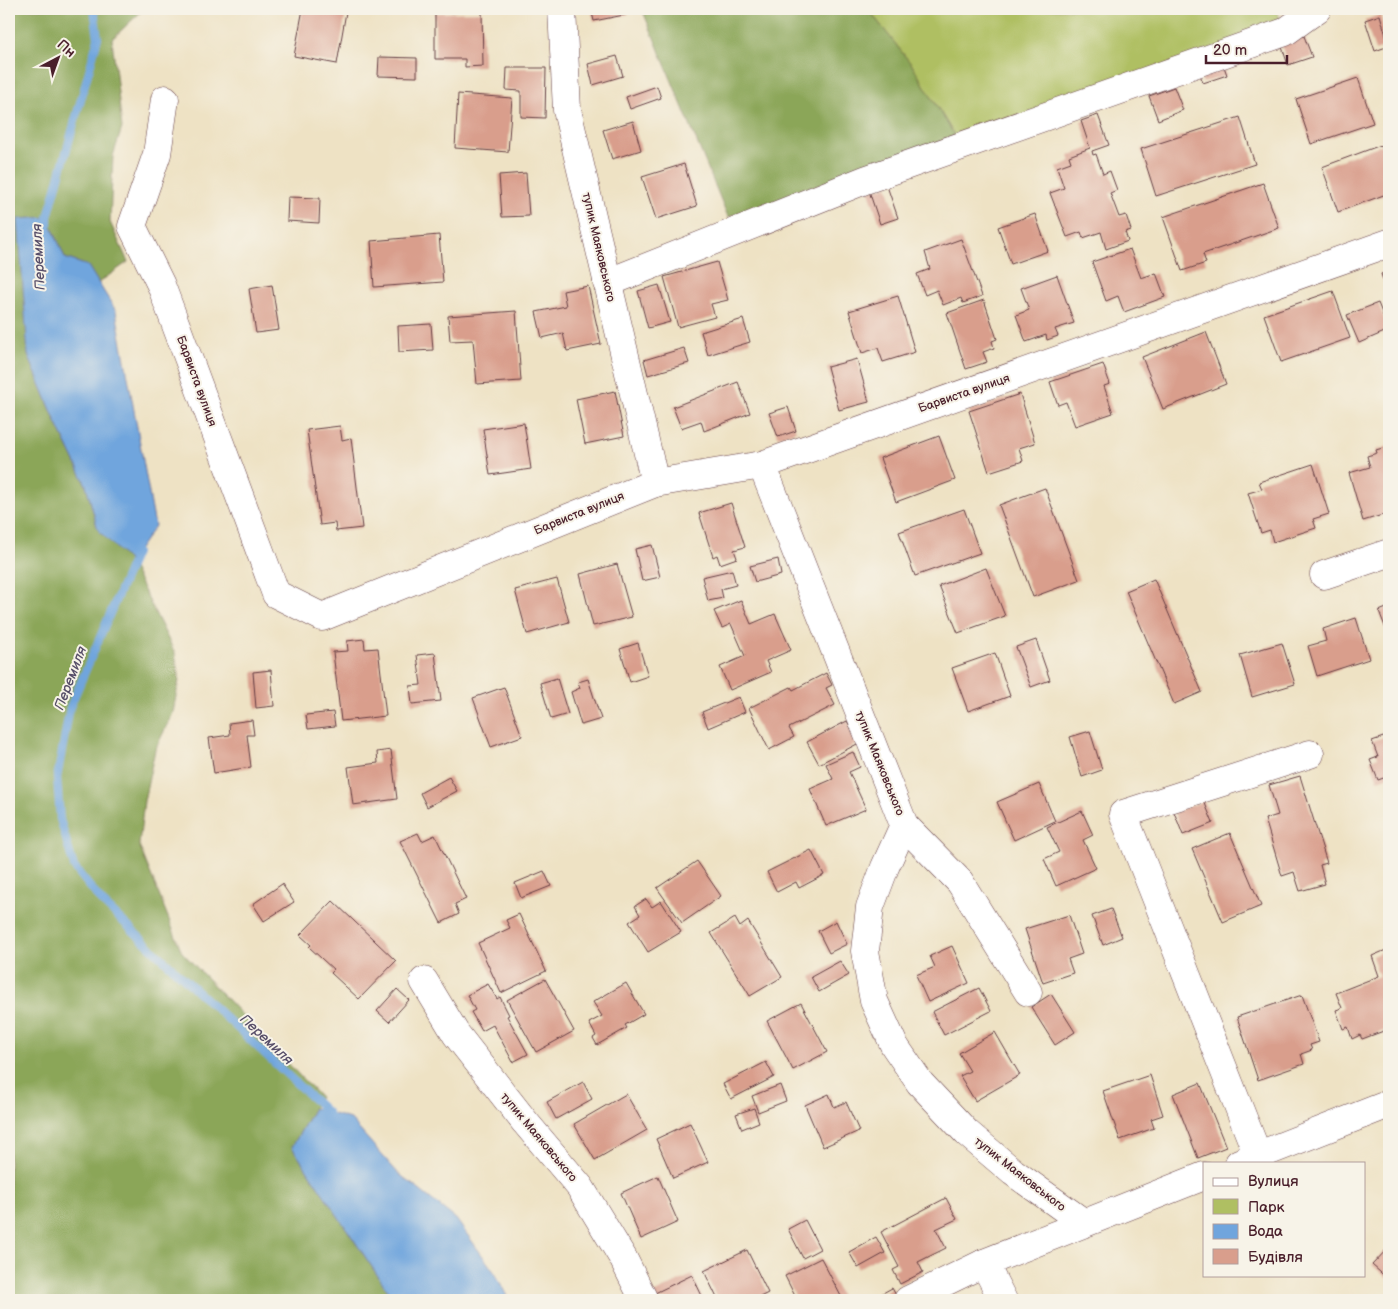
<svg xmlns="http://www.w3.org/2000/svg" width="1398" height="1309" font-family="'Balsamiq Sans',sans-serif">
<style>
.green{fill:#afbf62;stroke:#7c6f46}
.forest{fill:#8ba658;stroke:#6a6242}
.water{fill:#70a5dd;stroke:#5d6284}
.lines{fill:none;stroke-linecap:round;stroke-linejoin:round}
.stream{stroke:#70a5dd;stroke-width:8}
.building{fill:#d99e8c}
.minor-casing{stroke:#633c42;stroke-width:29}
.minor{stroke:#fff;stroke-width:28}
.labels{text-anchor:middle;stroke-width:4;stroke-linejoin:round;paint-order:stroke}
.street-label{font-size:12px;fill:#4a1f2b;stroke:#f7f3e8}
.water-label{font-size:14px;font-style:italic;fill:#574e69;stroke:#f7f3e8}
</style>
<rect width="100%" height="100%" fill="#f7f3e8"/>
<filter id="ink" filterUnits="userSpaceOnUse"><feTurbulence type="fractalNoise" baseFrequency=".02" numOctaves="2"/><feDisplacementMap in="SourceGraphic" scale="10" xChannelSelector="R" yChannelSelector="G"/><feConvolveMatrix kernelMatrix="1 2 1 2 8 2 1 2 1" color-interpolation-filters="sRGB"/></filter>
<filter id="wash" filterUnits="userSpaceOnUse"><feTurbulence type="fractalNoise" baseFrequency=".0096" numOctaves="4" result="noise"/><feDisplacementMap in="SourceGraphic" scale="20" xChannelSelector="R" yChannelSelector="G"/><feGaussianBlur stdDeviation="1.12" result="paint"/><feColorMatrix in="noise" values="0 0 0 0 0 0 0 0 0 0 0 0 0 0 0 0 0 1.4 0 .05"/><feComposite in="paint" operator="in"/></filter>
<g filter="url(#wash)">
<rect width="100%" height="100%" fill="#eee2c4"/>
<polygon class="green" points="868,9 1275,9 1283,25 956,138 912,65"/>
<g class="forest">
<polygon points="9,9 144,9 112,39 122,128 113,156 110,222 128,262 98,283 88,266 65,258 48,217 28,355 56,422 86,485 98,530 130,562 175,653 179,680 173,713 155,750 144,801 139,845 182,952 320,1097 292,1147 394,1300 9,1300"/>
<polygon points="642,9 868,9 912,65 956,138 728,217"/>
</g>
<g class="water">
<polygon points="48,217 65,258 88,266 116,311 155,526 130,562 98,530 86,485 56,422 28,355 18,219"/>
<polygon points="314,1108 350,1119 398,1173 456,1219 495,1273 509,1300 394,1300 292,1147"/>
</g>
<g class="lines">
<g class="stream">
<polyline points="48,227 48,217 98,38 94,9"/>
<polyline points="134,545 136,553 70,707 57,778 60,819 74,867 102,902 327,1112 332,1120"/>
</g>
</g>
<g id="blocks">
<g class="building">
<polygon points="303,9 330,9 346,12 337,64 294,56"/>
<polygon points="591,9 627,9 629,14 594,21"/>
<polygon points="482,12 483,66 465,67 465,59 435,59 435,13"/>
<polygon points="1380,15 1389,46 1375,51 1365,20"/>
<polygon points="1304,36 1312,57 1288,65 1281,44"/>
<polygon points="617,56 623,76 593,85 588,64"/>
<polygon points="379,57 417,58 417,77 378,76"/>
<polygon points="1222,61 1227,75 1203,83 1198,69"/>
<polygon points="507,68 546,68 545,118 521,117 521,91 506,90"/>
<polygon points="1358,78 1373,123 1311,144 1296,99"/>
<polygon points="657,86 661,98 630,109 626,97"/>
<polygon points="1174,87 1183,110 1158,120 1149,96"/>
<polygon points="458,94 512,98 508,152 455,148"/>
<polygon points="1098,115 1109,145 1092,151 1093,155 1096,154 1103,174 1110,171 1117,190 1110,193 1119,217 1126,215 1131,230 1125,232 1128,241 1106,249 1101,232 1083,238 1081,232 1067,237 1050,193 1064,188 1057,167 1071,162 1069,156 1090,148 1081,121"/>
<polygon points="1240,117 1255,164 1156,196 1141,149"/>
<polygon points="633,121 641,150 612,159 603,130"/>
<polygon points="1381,145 1389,167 1389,193 1338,212 1322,167"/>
<polygon points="684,164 697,206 656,219 642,177"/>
<polygon points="526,173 529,216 502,217 499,175"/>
<polygon points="1263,183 1279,228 1203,254 1206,263 1182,271 1163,217"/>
<polygon points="887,186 898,218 880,224 869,191"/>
<polygon points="288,197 320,198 319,223 287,221"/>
<polygon points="1035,214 1048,251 1011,264 998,227"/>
<polygon points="439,235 443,282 374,287 371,241"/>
<polygon points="961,239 982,296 963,303 961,298 943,305 937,290 925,295 917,274 930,269 925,252"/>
<polygon points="1130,249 1141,278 1156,273 1165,297 1124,312 1118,296 1106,301 1092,262"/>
<polygon points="717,262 728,300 711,304 715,317 678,327 664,277"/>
<polygon points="1389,271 1389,297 1381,274"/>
<polygon points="1057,275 1074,323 1055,329 1058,336 1047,340 1046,335 1026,342 1016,315 1029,310 1021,288"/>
<polygon points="272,285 279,330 256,333 249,289"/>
<polygon points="659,285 670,322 648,328 638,291"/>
<polygon points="588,286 601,344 567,351 563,333 542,338 536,312 566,306 563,291"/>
<polygon points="1333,291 1350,338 1281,362 1264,315"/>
<polygon points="898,296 915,352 883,362 878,348 862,353 849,311"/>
<polygon points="984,300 997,339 992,341 994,348 983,352 987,362 966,369 947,313"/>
<polygon points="1378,303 1389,330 1359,343 1347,315"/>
<polygon points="516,311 521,381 477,384 473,340 450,341 448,316"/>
<polygon points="743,319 750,342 708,355 701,332"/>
<polygon points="431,324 433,350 399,352 398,326"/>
<polygon points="1206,332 1226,384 1163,409 1142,357"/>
<polygon points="684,348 689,363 648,375 644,360"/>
<polygon points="857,359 869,402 839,410 827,367"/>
<polygon points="1103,364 1110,384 1104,386 1113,413 1075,426 1066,402 1058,405 1050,382"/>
<polygon points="738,382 750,413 704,431 701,421 681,428 673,407"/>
<polygon points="615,391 624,436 585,444 576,399"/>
<polygon points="1020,394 1035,443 1019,448 1023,461 989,472 969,411"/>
<polygon points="788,407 796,431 778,437 769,413"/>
<polygon points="524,423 531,469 490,475 483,429"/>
<polygon points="340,426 342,440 351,438 362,528 336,531 335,523 320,525 307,430"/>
<polygon points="939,436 955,480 896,502 880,458"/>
<polygon points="1389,446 1389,513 1363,521 1349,473 1370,467 1367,456 1377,453 1376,450"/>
<polygon points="1313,464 1329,514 1313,519 1316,528 1273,542 1270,530 1261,533 1248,493 1262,489 1259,482"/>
<polygon points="1045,488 1079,580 1033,597 999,505"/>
<polygon points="731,503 745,547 734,550 737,558 720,564 717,555 713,557 699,513"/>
<polygon points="964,509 980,553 915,576 899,532"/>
<polygon points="652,545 660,577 642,581 635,549"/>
<polygon points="778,559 781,575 755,582 750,566"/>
<polygon points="617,564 632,617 593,626 580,574"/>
<polygon points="986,568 1005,616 958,633 939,586"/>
<polygon points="732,570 736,585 721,589 723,598 708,601 702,577"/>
<polygon points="557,579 569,622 527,634 515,590"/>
<polygon points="1154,579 1202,692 1174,704 1126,591"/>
<polygon points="741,600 751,624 775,614 791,650 766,661 771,672 730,690 720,667 745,656 731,624 722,628 714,611"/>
<polygon points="1389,607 1389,637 1379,611"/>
<polygon points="1356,618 1369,659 1317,676 1308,646 1326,641 1323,629"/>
<polygon points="364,639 365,649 378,648 386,716 341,721 333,652 348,651 347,641"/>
<polygon points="1036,640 1050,680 1031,687 1016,647"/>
<polygon points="638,643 648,676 630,682 620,649"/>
<polygon points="1282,643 1295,684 1252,697 1240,655"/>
<polygon points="435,653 441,701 412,704 410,686 421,685 417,655"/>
<polygon points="995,653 1010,696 968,711 952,668"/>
<polygon points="271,670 274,706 256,708 253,672"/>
<polygon points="826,673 832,685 826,688 835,705 789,728 794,737 769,750 749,708 791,687 793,690"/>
<polygon points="557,678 568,714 551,719 540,683"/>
<polygon points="588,679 601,719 581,725 571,692 580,688 578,682"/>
<polygon points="504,687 522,736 491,747 473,698"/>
<polygon points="739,697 745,712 708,728 702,712"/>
<polygon points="333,712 335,726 308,729 306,715"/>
<polygon points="252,720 254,735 247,735 251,767 214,773 209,738 230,735 229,723"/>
<polygon points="847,721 859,743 819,764 807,742"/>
<polygon points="1090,731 1102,770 1082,777 1070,737"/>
<polygon points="1389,735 1389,776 1378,780 1370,760 1378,757 1372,741"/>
<polygon points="391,750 397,799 353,805 348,767 378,763 377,752"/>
<polygon points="853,752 860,767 849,772 866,809 826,826 810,789 833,779 826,764"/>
<polygon points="1300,776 1327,863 1320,865 1325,884 1300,891 1294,872 1282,876 1265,819 1278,815 1269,785"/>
<polygon points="449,777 457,791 427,807 420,793"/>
<polygon points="1039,784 1055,821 1014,840 997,802"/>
<polygon points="1204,801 1213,823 1183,835 1174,812"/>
<polygon points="1082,811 1093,835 1083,840 1096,868 1056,886 1044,859 1059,852 1047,827"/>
<polygon points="418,833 422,841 435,835 466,899 455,904 459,914 441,923 400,841"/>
<polygon points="1230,833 1261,906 1223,922 1192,849"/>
<polygon points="811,850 824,875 799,888 796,882 777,892 767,872"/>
<polygon points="697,861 721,896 682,923 657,888"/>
<polygon points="544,871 551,886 521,898 515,883"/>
<polygon points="282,884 294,902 264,921 253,904"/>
<polygon points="646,899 652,907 661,901 681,932 648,952 629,922 640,915 635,906"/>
<polygon points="333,901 396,961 359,999 331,973 334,970 309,947 311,945 300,935"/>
<polygon points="1111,909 1122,937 1103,945 1092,916"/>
<polygon points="519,914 546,971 501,993 478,943 510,928 506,920"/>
<polygon points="1069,915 1082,954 1068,959 1073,973 1043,983 1025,929"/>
<polygon points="735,918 740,927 748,921 782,977 750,996 711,933"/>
<polygon points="836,921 847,944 829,953 818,931"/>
<polygon points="952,946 969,983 928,1002 916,975 935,967 930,956"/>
<polygon points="1386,950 1389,959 1389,1029 1362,1039 1360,1035 1352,1039 1348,1027 1343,1029 1336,1010 1342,1008 1336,993 1379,976 1372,956"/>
<polygon points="840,961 849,975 819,992 811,977"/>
<polygon points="545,979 574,1031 536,1052 507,1000"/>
<polygon points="626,983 644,1014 625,1025 627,1028 597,1045 593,1038 596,1036 589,1023 602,1016 593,1002"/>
<polygon points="488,984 497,999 500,997 509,1015 507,1016 528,1054 513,1062 493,1025 482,1031 471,1012 475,1010 467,995"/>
<polygon points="979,988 991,1011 944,1035 932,1012"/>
<polygon points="397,989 409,1000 389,1022 377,1011"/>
<polygon points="1051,994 1075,1032 1055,1045 1031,1007"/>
<polygon points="1302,995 1319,1042 1310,1045 1312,1050 1301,1054 1304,1064 1258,1080 1237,1017"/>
<polygon points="801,1003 827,1052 793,1070 767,1021"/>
<polygon points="995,1032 1020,1075 975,1101 960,1076 970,1071 959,1053"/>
<polygon points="766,1062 774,1077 731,1099 723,1084"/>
<polygon points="1150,1075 1163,1115 1151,1119 1154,1128 1120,1140 1103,1091"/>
<polygon points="583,1082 592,1099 556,1119 547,1102"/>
<polygon points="1200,1083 1226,1147 1198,1158 1173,1094"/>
<polygon points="780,1085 786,1101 758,1112 752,1096"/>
<polygon points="626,1094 647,1130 595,1160 574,1124"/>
<polygon points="829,1094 834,1107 846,1102 859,1131 823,1147 805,1105"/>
<polygon points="754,1108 759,1122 742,1129 736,1114"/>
<polygon points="690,1123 708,1162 673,1178 656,1139"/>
<polygon points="658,1176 678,1222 641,1239 621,1193"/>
<polygon points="946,1198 957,1219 936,1229 946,1248 918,1262 923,1272 900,1284 893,1270 899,1267 881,1232"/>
<polygon points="805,1220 820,1249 803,1258 788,1229"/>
<polygon points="876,1237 885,1253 858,1268 849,1252"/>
<polygon points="1389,1247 1389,1280 1372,1265"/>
<polygon points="747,1250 768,1293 754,1300 739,1300 737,1296 728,1300 718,1300 704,1271"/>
<polygon points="821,1258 843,1300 797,1300 785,1276"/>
<polygon points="692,1275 704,1300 657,1300 653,1294"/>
<polygon points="892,1288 898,1299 895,1300 870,1300"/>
</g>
</g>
</g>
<g filter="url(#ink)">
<use href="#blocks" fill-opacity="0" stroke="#633c42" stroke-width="1"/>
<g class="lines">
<defs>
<g id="minor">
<polyline points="562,9 567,110 655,483"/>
<polyline points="165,99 157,154 132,226 161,285 276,594 322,617 655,483 762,465 1389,243"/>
<polyline points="607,283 865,180 1285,32 1317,9"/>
<polyline points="762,465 904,825 885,867 870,907 865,951 874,1001 894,1045 920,1083 967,1133 1013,1172 1084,1223"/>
<polyline points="1324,575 1389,553"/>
<polyline points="904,825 960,882 1028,992"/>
<polyline points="424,981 456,1034 525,1122 580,1187 623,1258 644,1300"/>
<polyline points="1258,1156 1123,814 1310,754"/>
<polyline points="1239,1163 1389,1104"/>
<polyline points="984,1263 1003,1300"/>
<polyline points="908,1300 984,1263 1204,1176"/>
</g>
</defs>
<use href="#minor" class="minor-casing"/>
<use href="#minor" class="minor"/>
</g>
</g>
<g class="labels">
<g class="street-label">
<text transform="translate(599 247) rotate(77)" y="4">тупик Маяковського</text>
<text transform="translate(197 381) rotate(70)" y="4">Барвиста вулиця</text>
<text transform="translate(964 393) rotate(-19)" y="4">Барвиста вулиця</text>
<text transform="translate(579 513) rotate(-22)" y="4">Барвиста вулиця</text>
<text transform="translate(880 763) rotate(68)" y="4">тупик Маяковського</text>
<text transform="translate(539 1137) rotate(50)" y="4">тупик Маяковського</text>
<text transform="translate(1020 1174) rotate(38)" y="4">тупик Маяковського</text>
</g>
<g class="water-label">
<text transform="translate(38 257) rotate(-93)" y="5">Перемиля</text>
<text transform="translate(70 678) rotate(-69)" y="5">Перемиля</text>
<text transform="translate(267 1039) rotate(43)" y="5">Перемиля</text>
</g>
</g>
<rect width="1398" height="1309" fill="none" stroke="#f7f3e8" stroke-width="30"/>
<rect x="1203" y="1162" width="162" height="115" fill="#f7f3e8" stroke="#b29e9c"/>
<rect x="1213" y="1178" width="25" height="8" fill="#ffffff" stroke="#b29e9c"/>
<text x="1248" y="1186" font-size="15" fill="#4a1f2b">Вулиця</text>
<rect x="1213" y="1199" width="25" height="15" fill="#afbf62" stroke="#b29e9c"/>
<text x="1248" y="1212" font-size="15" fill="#4a1f2b">Парк</text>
<rect x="1213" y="1224" width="25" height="15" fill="#70a5dd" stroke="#b29e9c"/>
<text x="1248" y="1236" font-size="15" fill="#4a1f2b">Вода</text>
<rect x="1213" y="1249" width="25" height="15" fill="#d99e8c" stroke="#b29e9c"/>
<text x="1248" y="1262" font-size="15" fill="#4a1f2b">Будівля</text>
<g transform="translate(58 58) rotate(41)" stroke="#f7f3e8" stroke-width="4" paint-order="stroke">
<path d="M0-4L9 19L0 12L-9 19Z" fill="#4a1f2b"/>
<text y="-8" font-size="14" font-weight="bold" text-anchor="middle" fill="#4a1f2b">Пн</text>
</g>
<path d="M1206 55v8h81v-8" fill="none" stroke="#4a1f2b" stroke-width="2.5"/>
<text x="1213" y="55" font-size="15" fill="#4a1f2b" stroke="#f7f3e8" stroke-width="4" paint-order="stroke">20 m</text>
</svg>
